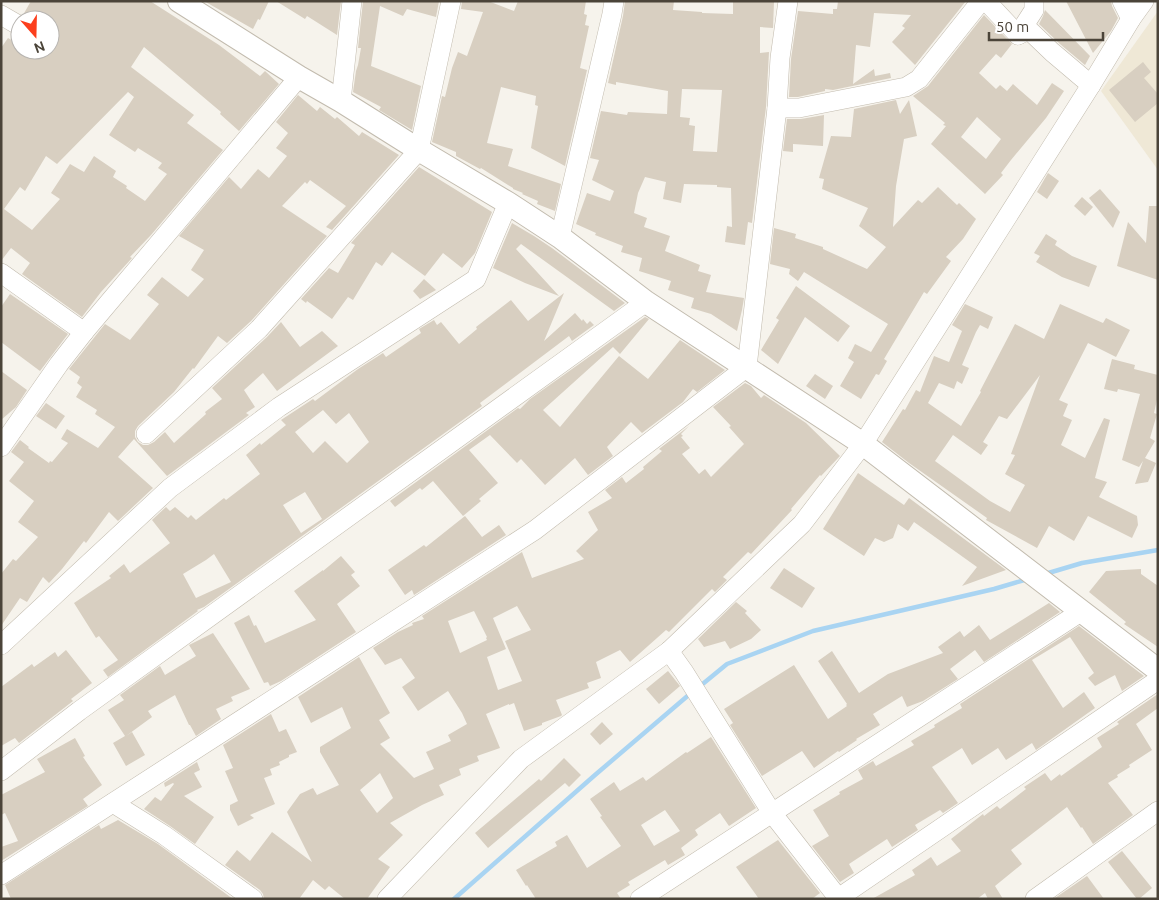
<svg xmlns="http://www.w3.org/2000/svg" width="1159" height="900" font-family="Ubuntu,sans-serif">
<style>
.education{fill:#efe8d6}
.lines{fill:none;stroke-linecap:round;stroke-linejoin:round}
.stream{stroke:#a9d4f2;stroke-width:4.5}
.building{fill:#d8cfc1;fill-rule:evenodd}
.minor-casing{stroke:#c2bbae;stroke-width:20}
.tertiary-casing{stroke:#c2bbae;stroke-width:24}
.minor{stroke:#fff;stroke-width:19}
.tertiary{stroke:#fff;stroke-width:22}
</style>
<rect width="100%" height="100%" fill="#f6f3ec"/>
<polygon class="education" points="1158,11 1158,170 1101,91"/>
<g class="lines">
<g class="stream">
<polyline points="1045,574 1082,563 1158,550"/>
<polyline points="699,687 727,664 813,631 994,589 1028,579"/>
<polyline points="454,899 595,775 691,693"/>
</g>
</g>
<g class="building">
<path d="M31,1H150L219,45L260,76L265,71L279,84L239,131L220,114L221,112L144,47L131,67L194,115L187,123L223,150L151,235L130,257L132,258L101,292L82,317L22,274L30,263L11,248L1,261V48L8,38L20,45V50H50V20H29L23,15ZM128,92L134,97L109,135L135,152L138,148L162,163L158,168L167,174L145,201L126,188L127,186L113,177L116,171L94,156L84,172L70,164L51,193L60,199L32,230L4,209L20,187L25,191L46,156L57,164Z"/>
<polygon points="204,1 269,1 260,20 258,19 253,29"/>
<polygon points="276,1 341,1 337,35 307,16 305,19"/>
<polygon points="363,1 439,1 436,17 407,9 403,16 380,6 371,66 421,86 412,130 379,110 381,107 353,92 356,71 358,65 361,48 358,48"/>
<polygon points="462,1 488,1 514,11 518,1 586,1 584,14 587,15 585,25 589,26 580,68 587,70 565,166 531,148 538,106 535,105 536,96 501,87 487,143 513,149 508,166 561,184 555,211 537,204 538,201 522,194 523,193 513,189 513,188 481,168 480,169 456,156 456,152 432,142 442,96 445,97 452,68 458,52 467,56 483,12 461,9"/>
<path d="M625,1H674L673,10L702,12V13L733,14V1L774,2L773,28L760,27V53L769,52L766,107L752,223L748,222L745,245L725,242L727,226L732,227L731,188L717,187V185L684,184L681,203L663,199L666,182L645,177L638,193L634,213L647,218L644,227L670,236L665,251L700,265L698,271L711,275L706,292L744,298L742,310L737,331L711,314L691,308L694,298L668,290L671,281L639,271L642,258L621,252L623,246L595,235L596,233L576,224L587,193L610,201L614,191L592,180L599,160L590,158L601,111L627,115L628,112L667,114L668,91L616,82V85L608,83L623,16ZM682,89L722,90L717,152L693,151L695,126L689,125L690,118L680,117Z"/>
<polygon points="838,1 966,1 915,65 892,42 905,28 902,26 911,15 874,13 870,47 856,45 853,84 874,69 875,76 890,73 891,78 833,90 825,89 825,91 798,97 789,97 791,59 798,11 833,14 833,9 837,9"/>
<polygon points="1066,1 1111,1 1112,6 1118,18 1111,31 1093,53"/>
<polygon points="1045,10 1090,56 1085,65 1060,44 1039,24 1043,16"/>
<path d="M984,15L1012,44L1001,58L996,54L979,73L996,89L1000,85L1007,91L1013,84L1037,105L1052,83L1064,91L1046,118L1011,160L1001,173L1003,175L985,194L931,144L946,126L943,125L945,123L913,96L928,86ZM977,117L1001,139L986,159L961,137Z"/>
<polygon points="1143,62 1151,72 1144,78 1158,94 1158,103 1135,122 1109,90"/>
<polygon points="298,95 317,111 320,107 335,119 337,117 359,136 362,132 399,155 332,230 326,227 346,206 310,180 307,184 305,182 282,206 327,236 251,321 227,343 218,336 194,369 193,368 174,392 138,426 135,431 135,437 138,442 143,445 148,445 154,442 165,432 174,443 206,414 205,412 222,399 212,388 267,337 281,322 300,347 322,331 338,346 277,391 263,373 244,390 255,407 246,413 249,415 167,476 134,439 118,457 153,488 118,521 109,512 86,543 84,541 62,569 49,583 43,577 27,602 20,598 1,626 1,574 13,559 16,561 38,537 18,522 34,501 9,481 24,462 11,452 20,440 29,447 28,448 49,463 50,461 52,462 68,443 61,439 67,429 98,448 115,427 95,414 97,410 76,397 82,387 77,383 80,377 69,369 105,324 130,340 159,304 147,295 162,277 188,297 204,279 191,270 204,250 179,236 229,177 241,189 258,169 269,178 287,156 276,148 288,133 276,122"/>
<polygon points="896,100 900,114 909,100 917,136 904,139 896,186 893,227 918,200 922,203 938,187 957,205 959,203 976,219 963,239 946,257 951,261 927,294 924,292 884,359 887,361 879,375 876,374 861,399 840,386 854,362 848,358 855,344 871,352 888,324 804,272 798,281 789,274 790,269 770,264 774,228 796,234 795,238 823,247 823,249 867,269 886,247 859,226 868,208 822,189 824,179 819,178 831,136 851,137 854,109"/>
<polygon points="824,115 823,146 793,144 793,152 783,151 787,119 801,119"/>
<polygon points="419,167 492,212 475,253 462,268 443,253 425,276 392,252 382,266 376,262 353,300 348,297 332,319 307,301 306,303 301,299 329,268 338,273 355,245 351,243"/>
<polygon points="1048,173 1059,181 1047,199 1037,192"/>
<polygon points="1100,189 1120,212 1113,228 1089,198"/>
<polygon points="1082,197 1093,207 1085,216 1074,206"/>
<polygon points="1149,206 1158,206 1158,280 1117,266 1128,222 1146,243"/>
<polygon points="512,223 534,236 552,248 625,303 614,311 521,244 516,249 559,296 525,283 493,268"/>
<polygon points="1046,234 1057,241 1055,245 1072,256 1097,266 1089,287 1062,277 1036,262 1040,256 1034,253"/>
<polygon points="424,279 436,290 420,299 413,291"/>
<polygon points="796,286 850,326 838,342 805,317 778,364 761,350 779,320 776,318"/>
<path d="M564,293L544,341L575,313L582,321L583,319L587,324L590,321L594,325L572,341L569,336L480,403L482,406L204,607L197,610L198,611L108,677L103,670L118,660L99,636L96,638L74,603L111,578L109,576L124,564L130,573L170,543L152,520L166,507L170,511L175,507L188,518L191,515L196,520L224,498L226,500L260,474L246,455L260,443L261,445L286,425L281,420L313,399L315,401L358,369L383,353L386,357L421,333L419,329L434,320L437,325L441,322L459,344L477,329L476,327L511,300L528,321ZM323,410L336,424L349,413L369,442L347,463L325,441L313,453L295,432ZM305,492L322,519L301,533L283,505ZM214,554L231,582L196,598L183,574L206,560Z"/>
<polygon points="10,294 68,334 40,371 1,342 1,307"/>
<path d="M965,304L993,317L988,329L980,325L976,332L962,365L969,368L962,384L957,381L954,389L939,383L928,403L961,426L981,392L980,391L1015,324L1044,339L1060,304L1103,323L1106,318L1130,330L1116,357L1088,343L1059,400L1068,404L1063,416L1072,420L1061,445L1085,458L1104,418L1110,420L1095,478L1107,482L1099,497L1137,516L1138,525L1132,538L1088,516L1074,541L1049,526L1037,548L986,520L987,518L909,463L882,442L903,409L905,410L916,390L920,392L934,356L949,362L962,331L952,325ZM1040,375L1011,454L1015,455L1005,474L1025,485L1010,512L990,501L935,461L953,435L981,455L988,445L983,442L999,416L1007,419Z"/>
<polygon points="645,317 649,319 630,342 620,354 613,347 543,410 560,427 619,356 648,379 680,340 725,370 697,392 693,389 683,402 642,433 631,422 607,447 613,456 588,475 575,458 545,485 521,459 517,463 490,435 469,450 498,483 479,499 481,501 463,516 433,481 422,490 420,488 395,507 390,501 518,408 520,409 530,399"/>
<polygon points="1112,359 1135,365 1134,369 1158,375 1158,395 1154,413 1157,414 1150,438 1155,441 1145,458 1156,463 1148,482 1135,484 1143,461 1139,467 1122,460 1140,394 1118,389 1117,392 1104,389"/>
<polygon points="1,371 27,390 16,407 1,420"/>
<polygon points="815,374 833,386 825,399 806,386"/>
<path d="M745,383L751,386L761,398L764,395L806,423L840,456L821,476L820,475L791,509L792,510L751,554L748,552L723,577L727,580L715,592L712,589L669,632L666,630L630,662L620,650L596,662L601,678L587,683L589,688L556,700L562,715L561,716L542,723V725L524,731L514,703L509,705V704L486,714L500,748L477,756L479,761L459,769L461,775L439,785L444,795L422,805L390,823L403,835L378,859L390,867L367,899H345L329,886L325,890L313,880L299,899H264L263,894L260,890L225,865L237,850L250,861L272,832L312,862L287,812L300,794L313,788L317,795L339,785L320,752V747L351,728L342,707L311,723L298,697L359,657L390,713L379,720L390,738L380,744L414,778L434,769L426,752L451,741L448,735L467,724L462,713L448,691L418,711L402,687L415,678L401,658L385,665L373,648L398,632L413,625L412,623L424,619L422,616L522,552L532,578L584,559L576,551L598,530L588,512L612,498L605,490L622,477L626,483L644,469L643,467L662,451L659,449L689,426L681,434L683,436L681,437L690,448L682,454L699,474L705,469L711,477L744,444L729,427L731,426L713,407ZM517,606L531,630L505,641L522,681L498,690L487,657L506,649L493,618ZM474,611L487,637L486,638L487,640L460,653L448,621ZM380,773L393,798L377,813L360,790Z"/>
<polygon points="46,403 65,416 56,429 36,416"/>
<polygon points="858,473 904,505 909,498 1006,570 962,586 977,567 914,522 908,531 898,524 893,538 884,542 875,538 864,556 823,529"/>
<polygon points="465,516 482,537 499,525 506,535 414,595 412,590 405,595 388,570 424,545 426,547"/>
<polygon points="341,556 355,572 351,575 360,586 337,604 356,632 281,681 270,686 268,682 264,683 234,623 249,615 254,626 256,625 265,643 316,620 294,591 323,570 323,571"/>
<polygon points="784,568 815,588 802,608 770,588"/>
<polygon points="1141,569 1141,574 1158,586 1158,647 1124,624 1126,622 1089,592 1106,571"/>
<polygon points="736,602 747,611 745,613 761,630 751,639 730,649 725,641 704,647 698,639"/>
<polygon points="1049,603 1060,612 984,662 975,650 950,669 958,679 923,701 907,707 902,696 873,714 880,725 856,739 857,740 839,752 838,751 814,768 802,751 762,776 730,725 733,723 724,709 794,665 828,719 847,706 846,705 847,704 818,661 832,651 859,693 888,674 943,653 938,647 960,631 964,637 979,625 990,640"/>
<polygon points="1079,626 1144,676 1122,691 1115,675 1095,686 1088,678 1094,673 1070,637 1032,660 1063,708 1084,692 1095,708 1036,750 1032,743 1006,760 998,748 972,765 962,748 932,767 958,803 943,813 940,810 915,825 918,830 892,847 887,839 849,864 854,873 840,882 812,846 829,836 813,810 840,794 839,792 863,779 858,770 873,761 876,766 914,745 911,741 935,727 934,725 962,708 960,704"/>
<polygon points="213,633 250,689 231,697 233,701 216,709 221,719 196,736 190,725 189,725 175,695 148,711 152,717 126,736 132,732 145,755 126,766 113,743 125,736 108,710 124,700 120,695 160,666 165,675 196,656 189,645"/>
<polygon points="66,650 92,683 71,699 73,701 19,743 15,738 1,746 1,687 32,664 34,667 55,652 58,657"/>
<polygon points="668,671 680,686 659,704 646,689"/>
<polygon points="1158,694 1158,708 1136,724 1152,750 1129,765 1130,767 1117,775 1118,777 1108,783 1133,815 1093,844 1082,827 1081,828 1067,807 1011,850 1022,864 995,886 1003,899 988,899 985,893 977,899 872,899 915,875 912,870 931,857 937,866 961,851 951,839 983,814 984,816 997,806 1000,809 1026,789 1024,787 1045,773 1051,781 1060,774 1061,776 1102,747 1097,738 1119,724 1117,722"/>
<polygon points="271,714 279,732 286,729 297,752 289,755 289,757 279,762 280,765 270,769 272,775 264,778 275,804 250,815 254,818 238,826 230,810 230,805 238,801 225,771 233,768 223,745"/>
<polygon points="602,722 613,734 600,745 590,734"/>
<path d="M711,737L756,808L729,826L720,813L695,830L698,835L681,848L685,855L668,865L665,860L628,882L630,885L617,893L621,899H536L527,885L526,886L516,870L557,846L555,842L567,835L587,868L621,846L600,817L602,816L590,799L614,782L620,791L643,777L646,781L686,752L687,753ZM665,810L680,831L654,846L641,825Z"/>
<polygon points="75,738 85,756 83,757 102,785 83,799 88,806 1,861 1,847 18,841 5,813 1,815 1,795 45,772 37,759"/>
<polygon points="564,758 581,775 569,787 565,783 488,848 475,833 539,779 541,781"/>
<polygon points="197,762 200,770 194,773 202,787 184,796 214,817 195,844 170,826 144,809 155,797 161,801 174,784 173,783 165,787 164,783"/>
<polygon points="118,820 158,844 233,899 11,899 5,885 99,825 101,829"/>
<polygon points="778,840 820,893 812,899 759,899 736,867"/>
<polygon points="1122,851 1152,888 1139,899 1137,899 1108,862"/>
<polygon points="1087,876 1104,899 1055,899 1055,898"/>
</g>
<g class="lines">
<defs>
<g id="minor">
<polyline points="986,1 1018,35 1029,30 1052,52 1091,85"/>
<polyline points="1122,1 1131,19"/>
<polyline points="1,15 20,26"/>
<polyline points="1018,35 1034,10 1034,1"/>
<polyline points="341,101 352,1"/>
<polyline points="777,108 799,108 906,87 919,79 981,1"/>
<polyline points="560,237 612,14 614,1"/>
<polyline points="1,273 84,332"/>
<polyline points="146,434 259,329 419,150 451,1"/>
<polyline points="1,447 59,364 84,332 299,77"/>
<polyline points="1,645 170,488 279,407 476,279 508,203"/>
<polyline points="669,651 684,672 772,813 839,899"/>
<polyline points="1,771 79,711 646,302"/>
<polyline points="113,803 164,835 253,899"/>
<polyline points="1,875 535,530 747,367 777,108 780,58 788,1"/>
<polyline points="387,899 521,759 669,651 802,524 863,444 1091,85 1131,19 1144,1"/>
<polyline points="640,899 1082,611"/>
<polyline points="837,899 1158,680"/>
<polyline points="1035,899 1158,811"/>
</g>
<polyline id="tertiary" points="179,1 299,77 341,101 419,150 508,203 560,237 646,302 863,444 1158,670"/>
</defs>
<use href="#minor" class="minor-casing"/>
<use href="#tertiary" class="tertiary-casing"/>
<use href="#minor" class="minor"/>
<use href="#tertiary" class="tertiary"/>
</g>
<rect width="1159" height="900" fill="none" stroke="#4b4439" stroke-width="5"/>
<g transform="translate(35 35) rotate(160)"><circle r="24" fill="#ffffff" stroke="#b7b4b0"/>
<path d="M0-4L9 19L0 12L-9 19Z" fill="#fc3f1d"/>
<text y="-8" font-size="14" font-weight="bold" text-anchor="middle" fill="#4b4439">N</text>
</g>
<path d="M989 32v8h114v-8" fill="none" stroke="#4b4439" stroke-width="2.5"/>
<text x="996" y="32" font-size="15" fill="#4b4439" stroke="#ffffff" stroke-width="4" paint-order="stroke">50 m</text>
</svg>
